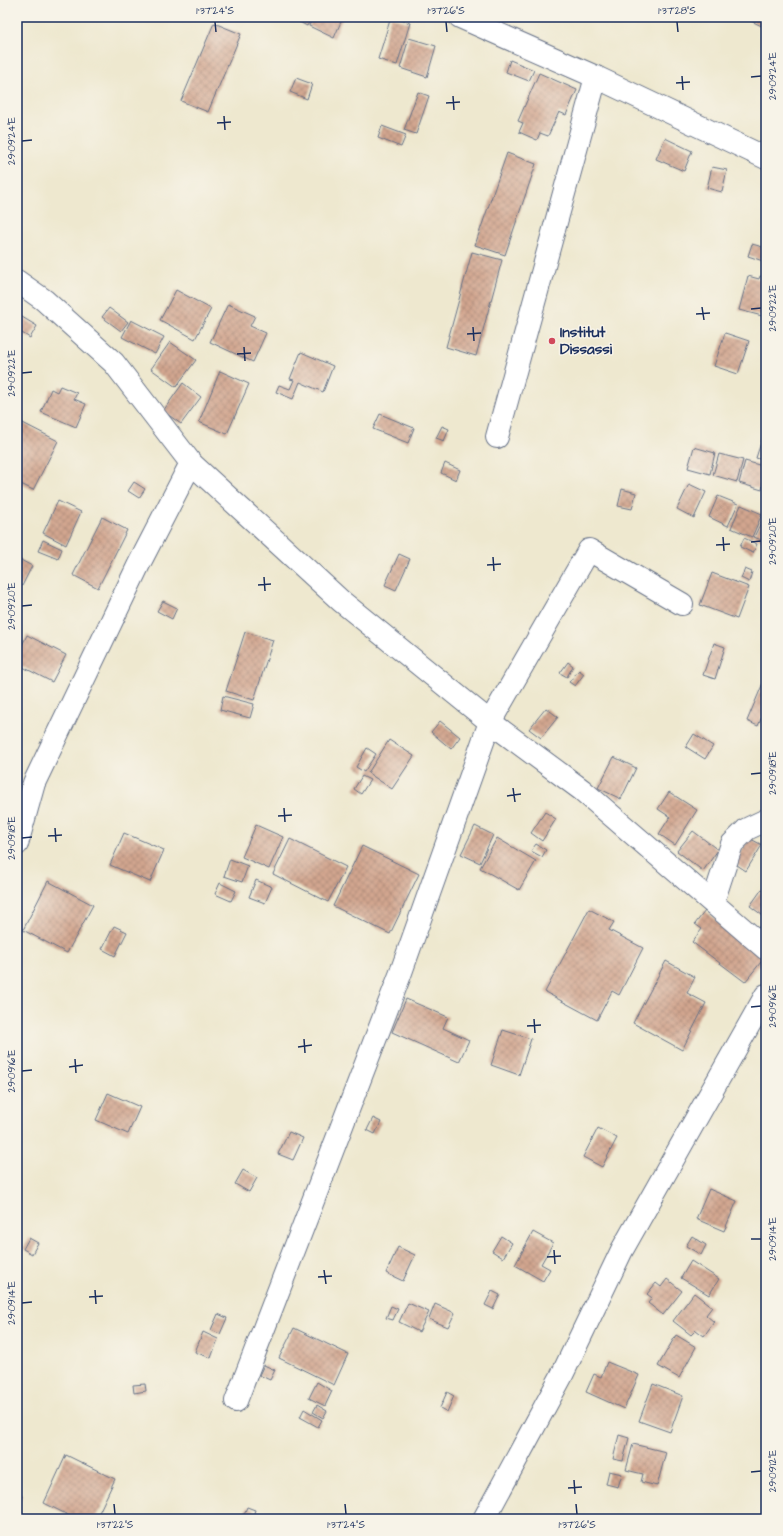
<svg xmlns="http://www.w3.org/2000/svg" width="783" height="1536" font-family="'Architects Daughter',sans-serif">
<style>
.building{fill:url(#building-cross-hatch)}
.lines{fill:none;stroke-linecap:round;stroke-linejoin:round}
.minor-casing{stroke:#657086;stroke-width:24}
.minor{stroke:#fff;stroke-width:22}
.ticks{fill:none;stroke:#1b2f5e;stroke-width:1.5}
.poi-dot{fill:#d1495b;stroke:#f7f3e8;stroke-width:1.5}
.labels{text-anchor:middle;stroke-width:3;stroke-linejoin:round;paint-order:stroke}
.poi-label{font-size:15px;font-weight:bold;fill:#1b2f5e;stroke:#f7f3e8;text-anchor:start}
.neatline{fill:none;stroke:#1b2f5e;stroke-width:1.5}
.ticks-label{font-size:10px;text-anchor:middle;fill:#1b2f5e}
</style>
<defs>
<pattern id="building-cross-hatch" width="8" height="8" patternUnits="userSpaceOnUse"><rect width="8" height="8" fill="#d2a68f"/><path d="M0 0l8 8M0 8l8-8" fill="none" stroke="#aa8878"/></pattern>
</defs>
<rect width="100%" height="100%" fill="#f7f3e8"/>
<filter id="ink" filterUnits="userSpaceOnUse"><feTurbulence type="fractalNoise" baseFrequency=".025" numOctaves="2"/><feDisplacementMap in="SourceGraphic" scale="8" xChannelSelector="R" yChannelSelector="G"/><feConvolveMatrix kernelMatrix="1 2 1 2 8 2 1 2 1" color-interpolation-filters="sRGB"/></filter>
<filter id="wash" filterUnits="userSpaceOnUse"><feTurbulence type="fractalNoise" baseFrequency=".012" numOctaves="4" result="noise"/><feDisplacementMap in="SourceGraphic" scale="16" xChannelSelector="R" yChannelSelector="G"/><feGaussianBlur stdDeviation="0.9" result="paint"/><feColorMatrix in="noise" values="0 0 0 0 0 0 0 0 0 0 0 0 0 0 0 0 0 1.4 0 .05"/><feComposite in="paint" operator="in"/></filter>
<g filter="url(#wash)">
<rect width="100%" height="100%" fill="#eee8cf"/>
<g id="blocks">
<g class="building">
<polygon points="290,17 312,17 307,26"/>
<polygon points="313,17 343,17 334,38 309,26"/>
<polygon points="391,17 410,23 397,65 378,59"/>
<polygon points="753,17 766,17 766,28 751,21"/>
<polygon points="214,23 241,34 208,112 181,101"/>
<polygon points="409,38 436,46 427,77 400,68"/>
<polygon points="510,60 534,70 529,81 506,72"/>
<polygon points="539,73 577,90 566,115 559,112 548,136 540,133 537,140 519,132 523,123 518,121"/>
<polygon points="296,78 312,84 307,99 290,92"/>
<polygon points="418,92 429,96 416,134 404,130"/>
<polygon points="382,126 406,135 401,147 378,138"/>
<polygon points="665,138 692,151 684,171 656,159"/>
<polygon points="507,153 536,164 505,255 475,245"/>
<polygon points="712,167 727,170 722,192 707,188"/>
<polygon points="752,244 766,248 766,262 748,256"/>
<polygon points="472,252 502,260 476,356 446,347"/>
<polygon points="748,276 759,279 760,276 766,277 766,317 739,310"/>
<polygon points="176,290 211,309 195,339 160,320"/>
<polygon points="228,304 255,316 250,326 266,333 253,362 210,342"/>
<polygon points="109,308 128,322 121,331 102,317"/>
<polygon points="17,314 37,326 30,338 17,330"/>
<polygon points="131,320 164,337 155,354 122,337"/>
<polygon points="725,333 749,341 738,374 714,366"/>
<polygon points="170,342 196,360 176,387 151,369"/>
<polygon points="301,352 333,366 323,392 300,382 293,399 276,392 279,385 290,389 294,380 290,379"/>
<polygon points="220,371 249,384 227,434 199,422"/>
<polygon points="183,383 201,397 181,424 163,411"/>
<polygon points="60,386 77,393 74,399 86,404 76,427 41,412 51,389 57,392"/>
<polygon points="380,414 414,428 408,443 373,429"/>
<polygon points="17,420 58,441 33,490 17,482"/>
<polygon points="442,426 449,429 444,441 436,438"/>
<polygon points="766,427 766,461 756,458"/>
<polygon points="694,447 715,453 710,474 688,468"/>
<polygon points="719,454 743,460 737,482 713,475"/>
<polygon points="745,461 766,467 762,490 739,483"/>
<polygon points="445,463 460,470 456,480 441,473"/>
<polygon points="134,482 145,489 139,498 128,491"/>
<polygon points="689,484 706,492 694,518 677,509"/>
<polygon points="622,489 636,493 632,509 618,506"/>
<polygon points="718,496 738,504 728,526 709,517"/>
<polygon points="58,501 81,512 66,545 43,533"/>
<polygon points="741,505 762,514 752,537 731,528"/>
<polygon points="765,514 766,515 766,542 754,537"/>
<polygon points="102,517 127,530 98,588 73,575"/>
<polygon points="744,538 757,544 753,553 740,547"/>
<polygon points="43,540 62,549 58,559 38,551"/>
<polygon points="399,554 410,559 396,590 385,585"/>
<polygon points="17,558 32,566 22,586 17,584"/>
<polygon points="745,569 752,572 749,582 741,578"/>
<polygon points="712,573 749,587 737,619 700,605"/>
<polygon points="163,601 177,608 172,619 157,611"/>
<polygon points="245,632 273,640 254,700 226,691"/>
<polygon points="27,635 66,655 52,682 17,664 17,656"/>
<polygon points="714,643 725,647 715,679 703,675"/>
<polygon points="568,662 573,666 567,677 560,673"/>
<polygon points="579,670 584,674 575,686 569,682"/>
<polygon points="763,683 766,685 766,707 758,726 747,721"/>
<polygon points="223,696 254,704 250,718 220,710"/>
<polygon points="546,708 558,717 541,738 529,729"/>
<polygon points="440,721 460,737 451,749 431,732"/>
<polygon points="694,734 713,746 705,759 686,747"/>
<polygon points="389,740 414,756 392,789 368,773"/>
<polygon points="367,748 376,754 364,772 356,767"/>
<polygon points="614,757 636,768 621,799 598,788"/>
<polygon points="362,776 370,780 361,794 354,789"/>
<polygon points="669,792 697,810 675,845 659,834 670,817 658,809"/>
<polygon points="545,812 556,819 542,841 531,833"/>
<polygon points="256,825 283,837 269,869 242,857"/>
<polygon points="475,826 493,835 480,863 461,854"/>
<polygon points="693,831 718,850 703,871 677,851"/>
<polygon points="124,833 164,850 150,882 110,865"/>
<polygon points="497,838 536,861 519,890 480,868"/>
<polygon points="749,838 762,845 746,871 734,863"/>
<polygon points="290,839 346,867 328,902 273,874"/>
<polygon points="536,844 546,850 542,857 531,851"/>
<polygon points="362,846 419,874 390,934 333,906"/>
<polygon points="230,859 248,866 242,882 224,876"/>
<polygon points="256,880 272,887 265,903 249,897"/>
<polygon points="48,881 93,905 67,953 23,930"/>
<polygon points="220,883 236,891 231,901 215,894"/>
<polygon points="762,889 766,892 766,918 750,906"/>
<polygon points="589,909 614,922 609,930 643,948 619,995 612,991 597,1020 545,992"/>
<polygon points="705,911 765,957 745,982 692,942 702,929 695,924"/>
<polygon points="114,926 127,932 115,956 102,949"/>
<polygon points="666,961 695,977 687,993 706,1003 682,1050 633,1023"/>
<polygon points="406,999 448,1017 443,1028 469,1040 459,1062 392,1032"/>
<polygon points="503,1030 531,1039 519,1075 491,1065"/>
<polygon points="108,1093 140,1107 128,1134 96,1120"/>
<polygon points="373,1118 381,1122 375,1134 367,1130"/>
<polygon points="598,1128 617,1138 602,1167 583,1157"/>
<polygon points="289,1132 303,1138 293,1160 278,1154"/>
<polygon points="243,1170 257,1178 249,1192 235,1184"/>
<polygon points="709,1189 737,1201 724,1231 696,1219"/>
<polygon points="533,1232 553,1243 541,1264 550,1269 543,1281 515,1265"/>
<polygon points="501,1236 512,1243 503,1258 492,1251"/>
<polygon points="692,1236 706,1245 701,1255 686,1246"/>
<polygon points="29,1238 38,1243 32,1254 23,1249"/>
<polygon points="398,1247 415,1255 403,1281 386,1273"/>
<polygon points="691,1261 719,1279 709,1295 681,1278"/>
<polygon points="667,1279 682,1291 663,1315 648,1303 652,1298 647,1294 656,1283 661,1287"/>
<polygon points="492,1291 500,1295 493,1309 485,1305"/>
<polygon points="694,1293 712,1307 706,1315 714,1322 704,1336 696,1330 691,1335 673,1321"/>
<polygon points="408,1303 429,1312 419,1332 399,1322"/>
<polygon points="435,1304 455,1313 448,1327 429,1319"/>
<polygon points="391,1306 398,1309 393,1320 386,1318"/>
<polygon points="218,1314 227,1318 220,1334 211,1330"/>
<polygon points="294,1328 348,1354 334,1385 279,1358"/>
<polygon points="203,1332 218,1339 211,1358 195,1352"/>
<polygon points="676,1335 696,1347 679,1378 658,1366"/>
<polygon points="607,1362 639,1375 624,1409 586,1392 594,1374 601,1377"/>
<polygon points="264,1365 275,1370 270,1380 259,1375"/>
<polygon points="317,1382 332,1391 325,1406 309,1398"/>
<polygon points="145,1384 146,1391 134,1393 133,1385"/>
<polygon points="653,1384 683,1396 670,1432 639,1421"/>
<polygon points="447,1392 454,1396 447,1412 440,1408"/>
<polygon points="317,1405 327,1411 323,1418 313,1412"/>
<polygon points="304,1409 322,1420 318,1427 300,1417"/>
<polygon points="619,1435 629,1438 623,1461 613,1459"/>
<polygon points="633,1444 666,1452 657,1486 641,1482 643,1474 626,1470"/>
<polygon points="66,1455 115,1479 96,1519 76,1519 44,1503"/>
<polygon points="609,1471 622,1474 618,1487 606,1484"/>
<polygon points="17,1494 22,1495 17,1511"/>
<polygon points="247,1507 255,1510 252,1519 242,1519"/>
</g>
</g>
</g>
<g filter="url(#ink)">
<use href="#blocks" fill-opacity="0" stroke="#657086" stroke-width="1"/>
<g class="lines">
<defs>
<g id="minor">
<polyline points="460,17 596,77 766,158"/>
<polyline points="17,281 44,300 114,363 191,463 341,601 490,722 582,790 766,949"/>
<polyline points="497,437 596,77"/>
<polyline points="17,844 34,783 139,564 191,463"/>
<polyline points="713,902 732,844 747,829 766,820"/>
<polyline points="236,1401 400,975 490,722 589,550 682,604"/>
<polyline points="484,1519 561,1377 622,1250 766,995"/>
</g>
</defs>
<use href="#minor" class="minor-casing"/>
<use href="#minor" class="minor"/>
</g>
</g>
<path class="ticks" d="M215,22L216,32M446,22L447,32M677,22L678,32M682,76L683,90M751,77L761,76M676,83L690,82M453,96L454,110M446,103L460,102M224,116L225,130M217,123L231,122M22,141L32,140M702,307L704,320M751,309L761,308M696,314L710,313M473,327L474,341M467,334L481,333M244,347L245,361M237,354L251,353M22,373L32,372M723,537L724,551M751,542L761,541M716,545L730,544M493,557L494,571M487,565L501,564M264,577L265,591M258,585L271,584M22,606L32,605M751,774L761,773M513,788L515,802M507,796L521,794M284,808L285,822M278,816L292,815M55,828L56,842M48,836L62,835M22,838L32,837M751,1007L761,1006M534,1019L535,1033M527,1026L541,1025M304,1039L305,1053M298,1047L312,1045M75,1059L76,1073M69,1067L83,1065M22,1071L32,1070M751,1239H761M554,1250L555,1264M547,1257L561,1256M324,1270L326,1284M318,1277L332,1276M95,1290L96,1304M89,1297L103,1296M22,1303L32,1302M751,1472L761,1471M574,1480L575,1494M568,1488L582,1487M114,1504L115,1514M345,1504L346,1514M576,1504L577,1514"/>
<circle class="poi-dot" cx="552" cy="341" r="4"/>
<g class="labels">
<g class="poi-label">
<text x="560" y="337">Institut<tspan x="560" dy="17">Dissassi</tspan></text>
</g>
</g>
<rect width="783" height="1536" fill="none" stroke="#f7f3e8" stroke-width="44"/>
<rect x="22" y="22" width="739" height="1492" class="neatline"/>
<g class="ticks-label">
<text x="215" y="14">1°37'24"S</text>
<text x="446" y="14">1°37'26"S</text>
<text x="677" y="14">1°37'28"S</text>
<text transform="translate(772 76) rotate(-90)" y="4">29°09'24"E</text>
<text transform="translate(11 141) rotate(-90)" y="4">29°09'24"E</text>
<text transform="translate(772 308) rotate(-90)" y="4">29°09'22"E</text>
<text transform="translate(11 373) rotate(-90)" y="4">29°09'22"E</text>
<text transform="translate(772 541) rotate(-90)" y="4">29°09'20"E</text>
<text transform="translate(11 606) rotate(-90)" y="4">29°09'20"E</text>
<text transform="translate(772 773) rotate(-90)" y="4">29°09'18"E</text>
<text transform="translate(11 838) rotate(-90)" y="4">29°09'18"E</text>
<text transform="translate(772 1006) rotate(-90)" y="4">29°09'16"E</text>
<text transform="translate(11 1071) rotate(-90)" y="4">29°09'16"E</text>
<text transform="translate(772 1239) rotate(-90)" y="4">29°09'14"E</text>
<text transform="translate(11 1303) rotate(-90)" y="4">29°09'14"E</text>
<text transform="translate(772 1471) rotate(-90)" y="4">29°09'12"E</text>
<text x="115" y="1528">1°37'22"S</text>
<text x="346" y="1528">1°37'24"S</text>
<text x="577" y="1528">1°37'26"S</text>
</g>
</svg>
